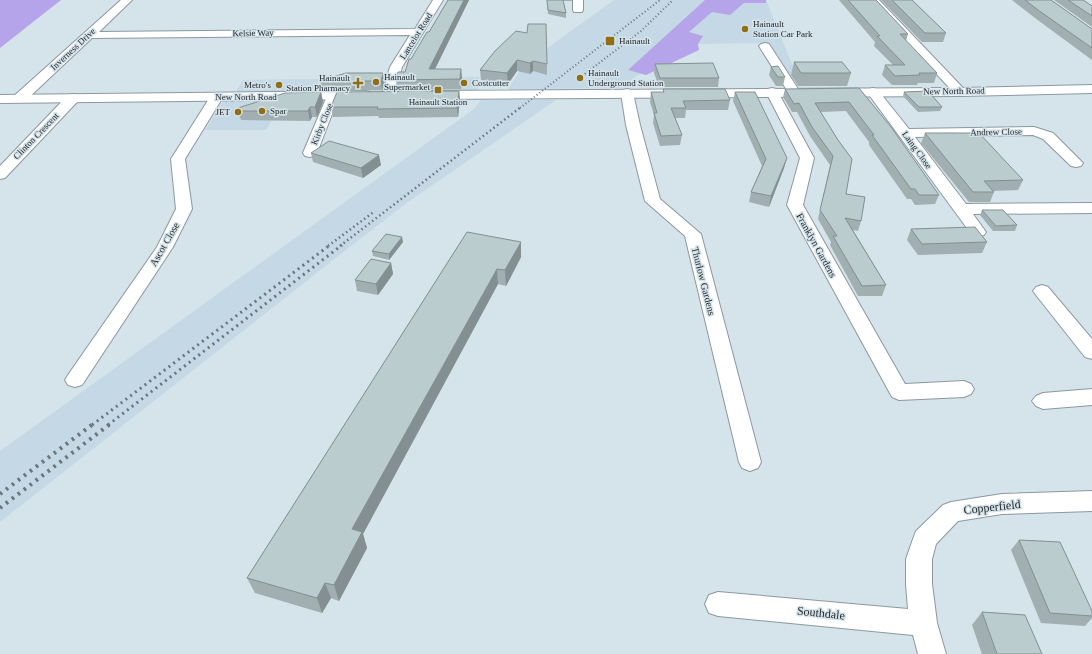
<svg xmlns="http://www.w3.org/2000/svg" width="1092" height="654" font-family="Georgia,serif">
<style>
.built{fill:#c5d8e5}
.green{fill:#b6a4ea}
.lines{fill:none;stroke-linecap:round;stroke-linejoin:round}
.street-casing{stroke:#8c98a0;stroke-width:2}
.secondary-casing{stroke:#8c98a0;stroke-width:2}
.street{fill:#fff;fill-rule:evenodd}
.secondary{fill:#fff;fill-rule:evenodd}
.rail-far3{stroke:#6c757a;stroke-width:2;stroke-dasharray:1 2.5;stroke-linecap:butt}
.rail-far2{stroke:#6c757a;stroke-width:2.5;stroke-dasharray:1.5 3;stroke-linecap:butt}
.rail-far1{stroke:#6c757a;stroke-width:3;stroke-dasharray:2 4;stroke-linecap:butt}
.rail{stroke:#6c757a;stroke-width:4;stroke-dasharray:2.5 5;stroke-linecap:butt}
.wall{fill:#a1afb1}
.shaded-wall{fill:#838f90}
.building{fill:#bbccce;stroke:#838f90}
.poi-dot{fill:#906e14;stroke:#d5e3eb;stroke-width:1.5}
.labels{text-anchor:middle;stroke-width:3;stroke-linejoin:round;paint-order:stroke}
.far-poi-label{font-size:9px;fill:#24292c;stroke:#d5e3eb;text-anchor:start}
.far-street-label{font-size:9px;fill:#24292c;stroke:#d5e3eb}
.street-label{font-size:10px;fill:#24292c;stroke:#d5e3eb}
.near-street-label{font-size:12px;fill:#24292c;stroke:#d5e3eb}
</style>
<rect width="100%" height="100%" fill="#d5e3eb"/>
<g class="built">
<polygon points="614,0 766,0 798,79 786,79 768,43 698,44 684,55 662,58 620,88 508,89 520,71 557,41"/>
<polygon points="479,77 478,91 289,91 266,130 205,130 229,92 236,92 243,80"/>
<polygon points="481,100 556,100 408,202 356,242 0,522 0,451 474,109"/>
</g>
<g class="green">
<polygon points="0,0 61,0 0,48"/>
<polygon points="705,0 766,0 766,3 744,3 730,15 712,12 689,32 703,36 698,44 699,50 646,75 628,70"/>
</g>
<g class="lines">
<defs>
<g id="street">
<polygon points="121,0 132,0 99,32 415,29 433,0 443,0 402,67 394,95 392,98 384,98 382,95 390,67 410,35 92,38 24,102 14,102 13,99 14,96"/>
<polygon points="573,0 583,0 583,10 582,12 574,12 573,10"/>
<polygon points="868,0 879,0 964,89 966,92 964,95 956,95"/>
<polygon points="765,43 769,44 800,92 798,95 790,95 788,92 759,46 761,44"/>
<polygon points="772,88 776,89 778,92 814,158 803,205 905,384 964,381 971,384 974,389 971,394 964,397 899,400 892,397 787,205 800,158 766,92 768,89"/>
<polygon points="873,88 877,89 909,129 1034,127 1053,133 1083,163 1081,166 1076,167 1071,166 1043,139 1033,135 915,137 966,204 1092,203 1092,213 973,214 986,232 984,235 978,237 972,235 867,92 869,89"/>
<polygon points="627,89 631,90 633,93 640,125 660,199 701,234 761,462 758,468 750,471 742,468 739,462 685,236 645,201 626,125 621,93 623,90"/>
<polygon points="333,92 337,93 339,96 317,153 315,156 310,157 305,156 303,153 327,96 329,93"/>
<polygon points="217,93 222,94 223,97 185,159 192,209 173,247 82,385 75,387 68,385 65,380 68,375 157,247 176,209 171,159 212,94"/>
<polygon points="73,94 78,95 79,98 78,101 5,178 0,179 0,166 68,95"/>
<polygon points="1042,285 1048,287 1092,339 1092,359 1085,357 1036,295 1033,291 1036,287"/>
<polygon points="1092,389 1092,405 1043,409 1036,406 1032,401 1036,396 1043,393"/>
<polygon points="1092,491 1092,511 1002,514 958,521 936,544 932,559 932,584 937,623 946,654 918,654 913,635 718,616 709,613 705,604 709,595 718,592 908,609 906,584 906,559 913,539 916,531 943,505 951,502 1002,494"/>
</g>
<g id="secondary">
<polygon points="1092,85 1092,93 960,96 429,99 424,98 422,95 424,92 429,91 960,88"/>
<polygon points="365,91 370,92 372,95 370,98 365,99 0,103 0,95"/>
</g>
</defs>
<use href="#street" class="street-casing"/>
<use href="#secondary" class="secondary-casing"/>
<use href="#street" class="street"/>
<use href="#secondary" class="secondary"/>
<g class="rail-far3">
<polyline points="582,76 641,31 673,0"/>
<polyline points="520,108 660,0"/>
</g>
<g class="rail-far2">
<polyline points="328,246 375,211"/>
<polyline points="340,246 521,107"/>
</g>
<g class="rail-far1">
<polyline points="92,425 330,245"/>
<polyline points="108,425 342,245"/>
</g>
<g class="rail">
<polyline points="0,494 93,424"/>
<polyline points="0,508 110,424"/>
</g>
</g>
<g class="wall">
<polygon points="448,0 469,0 435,69 461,69 462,79 461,89 397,90 396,80 405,72 411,59 429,32"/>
<polygon points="547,0 572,0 572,1 563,1 566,13 566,18 548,14"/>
<polygon points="839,0 876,0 908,34 906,41 937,73 934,83 918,83 917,85 892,85 882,75 885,65 893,65 874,46 875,42"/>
<polygon points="881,0 912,0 946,33 943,42 922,42"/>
<polygon points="1012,0 1051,0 1092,29 1092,60 1035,18"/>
<polygon points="1054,0 1083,0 1092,6 1092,27"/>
<polygon points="495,51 547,64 547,75 533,71 530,74 517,71 508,84 481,80 480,70"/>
<polygon points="794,62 851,73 847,86 798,86 791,75"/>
<polygon points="655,64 719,78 718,87 659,87 654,73"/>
<polygon points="771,67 785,77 783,86 776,86 769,75"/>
<polygon points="383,73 384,82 382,90 322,91 320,81"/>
<polygon points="859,88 939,195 935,204 915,205 911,199 907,199 869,145 869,142 846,111 821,112 846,194 861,221 858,231 853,230 886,285 882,296 858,296 830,245 831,242 818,219 830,165 810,136 797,112 792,112 783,97 785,89"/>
<polygon points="663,89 730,100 728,110 686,110 685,118 675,118 682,135 680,145 660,146 653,123 654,115 650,102 651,92 663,92"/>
<polygon points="459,91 460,100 458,117 379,118 378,116 333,117 331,107"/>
<polygon points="321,92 323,102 317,117 312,117 310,121 241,120 238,111"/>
<polygon points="735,92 787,158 784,168 769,207 749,202 751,192 762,166 733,101"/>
<polygon points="904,92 942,107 940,111 918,112 903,96"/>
<polygon points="925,133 1023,180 1018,190 993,191 994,192 990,202 969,202 921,143"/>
<polygon points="311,153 381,165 363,178 313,162"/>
<polygon points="982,210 1017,225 1015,231 993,231 980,215"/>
<polygon points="911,229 987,242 982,253 918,255 907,240"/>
<polygon points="467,232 521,257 506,286 498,284 363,534 367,548 339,601 331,598 322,613 255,593 247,578"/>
<polygon points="403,242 389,260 373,256 372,251"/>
<polygon points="391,263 393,274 378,295 357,291 355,280"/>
<polygon points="1019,540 1092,611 1092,618 1085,626 1041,623 1011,550"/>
<polygon points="982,612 1042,654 982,654 972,625"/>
</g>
<g class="shaded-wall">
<polygon points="464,0 469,0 430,79 429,69"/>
<polygon points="517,60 517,71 508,84 507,73"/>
<polygon points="533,61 533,71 530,74 530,63"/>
<polygon points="461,69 462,79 461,89 460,79"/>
<polygon points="383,73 384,82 382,90 381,81"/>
<polygon points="459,91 460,100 458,117 457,108"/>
<polygon points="321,92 323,102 317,117 315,107"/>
<polygon points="310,107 312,117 310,121 308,111"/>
<polygon points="379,155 381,165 363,178 361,168"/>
<polygon points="787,158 784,168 769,207 771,196"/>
<polygon points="402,237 403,242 389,260 389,254"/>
<polygon points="521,242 521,257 506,286 505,270"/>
<polygon points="391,263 393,274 378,295 376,284"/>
<polygon points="497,269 498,284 363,534 367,548 339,601 334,585 352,529"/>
<polygon points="325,583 331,598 322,613 317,598"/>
</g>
<g class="building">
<polygon points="448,0 464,0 429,69 461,69 460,79 396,80 398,72 405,72 409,59 411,59 427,32 429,32"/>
<polygon points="547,0 563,0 566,13 548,10"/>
<polygon points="848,0 876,0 908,34 900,34 937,73 919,73 920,75 895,76 885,65 905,65 877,36 880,36"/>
<polygon points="892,0 912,0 946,33 925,33"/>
<polygon points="1025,0 1051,0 1092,29 1092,48 1038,10"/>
<polygon points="1068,0 1083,0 1092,6 1092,16"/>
<polygon points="528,24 546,24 547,64 533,61 530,63 517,60 507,73 480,70 495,51 516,31 527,33"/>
<polygon points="794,62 842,62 851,73 801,73"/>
<polygon points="713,63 719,78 660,78 655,64"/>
<polygon points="778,66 785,77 778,77 771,67"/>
<polygon points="346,73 383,73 381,81 320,81"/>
<polygon points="859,88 891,127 939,195 919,195 915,189 911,189 872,135 874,135 849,102 815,103 838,140 852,159 846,194 865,197 861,221 845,218 886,285 862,286 833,236 837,236 820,210 833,156 812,127 799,103 794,104 785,89"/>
<polygon points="663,89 725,89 730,100 683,101 686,108 671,108 682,135 661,136 654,113 657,113 651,92 664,92"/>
<polygon points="459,91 457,108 377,109 378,107 331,107 337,92"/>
<polygon points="928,91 942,107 919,107 904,92"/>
<polygon points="321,92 315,107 310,107 308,111 238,111 238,108 285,93"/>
<polygon points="735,92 755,92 787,158 771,196 751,192 766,159"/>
<polygon points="925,133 979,133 1023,180 984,181 994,192 973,192"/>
<polygon points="329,141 379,155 361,168 311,153"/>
<polygon points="982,210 1003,210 1017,225 996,226"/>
<polygon points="975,227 987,242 922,244 911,229"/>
<polygon points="467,232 521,242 505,270 497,269 352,529 362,532 334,585 325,583 317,598 247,578"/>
<polygon points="386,234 402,237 389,254 372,251"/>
<polygon points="371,259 391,263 376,284 355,280"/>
<polygon points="1019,540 1060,542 1092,611 1092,616 1050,613"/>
<polygon points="982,612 1025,615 1042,654 997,654"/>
</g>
<g class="poi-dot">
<circle cx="745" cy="29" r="4"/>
<rect x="605" y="36" width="10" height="10" rx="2"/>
<circle cx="580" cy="78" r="4"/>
<circle cx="376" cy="82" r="4"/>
<path d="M356 77h4v4h4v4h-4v4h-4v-4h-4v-4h4z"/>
<circle cx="464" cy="83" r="4"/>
<circle cx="279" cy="85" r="4"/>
<rect x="434" y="86" width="8" height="8" rx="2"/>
<circle cx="262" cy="111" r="4"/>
<circle cx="238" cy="112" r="4"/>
</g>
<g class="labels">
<g class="far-poi-label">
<text x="753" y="27">Hainault<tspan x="753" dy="10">Station Car Park</tspan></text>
<text x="619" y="44">Hainault</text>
<text x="588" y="76">Hainault<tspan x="588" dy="10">Underground Station</tspan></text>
<text x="384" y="80">Hainault<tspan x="384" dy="10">Supermarket</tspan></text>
<text x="350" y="81" text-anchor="end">Hainault<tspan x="350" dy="10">Station Pharmacy</tspan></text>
<text x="472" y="86">Costcutter</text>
<text x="271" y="88" text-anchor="end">Metro's</text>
<text x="438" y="105" text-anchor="middle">Hainault Station</text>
<text x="270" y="114">Spar</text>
<text x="230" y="115" text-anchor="end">JET</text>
</g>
<g class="far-street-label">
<text transform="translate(253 33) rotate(-1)" y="3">Kelsie Way</text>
<text transform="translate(416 36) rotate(-58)" y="3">Lancelot Road</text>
<text transform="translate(73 49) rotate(-43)" y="3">Inverness Drive</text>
<text transform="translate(954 91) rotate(-1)" y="3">New North Road</text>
<text x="246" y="100">New North Road</text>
<text transform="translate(322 124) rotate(-68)" y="3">Kirby Close</text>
<text transform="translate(996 132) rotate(-1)" y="3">Andrew Close</text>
<text transform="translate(36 136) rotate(-46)" y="3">Clinton Crescent</text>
<text transform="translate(917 150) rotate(54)" y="3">Laing Close</text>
</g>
<g class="street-label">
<text transform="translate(164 244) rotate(-60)" y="4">Ascot Close</text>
<text transform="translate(817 245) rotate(61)" y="4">Franklyn Gardens</text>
<text transform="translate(704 281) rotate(76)" y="4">Thurlow Gardens</text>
</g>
<g class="near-street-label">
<text transform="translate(992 507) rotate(-6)" y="4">Copperfield</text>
<text transform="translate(821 613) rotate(6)" y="4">Southdale</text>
</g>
</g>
</svg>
